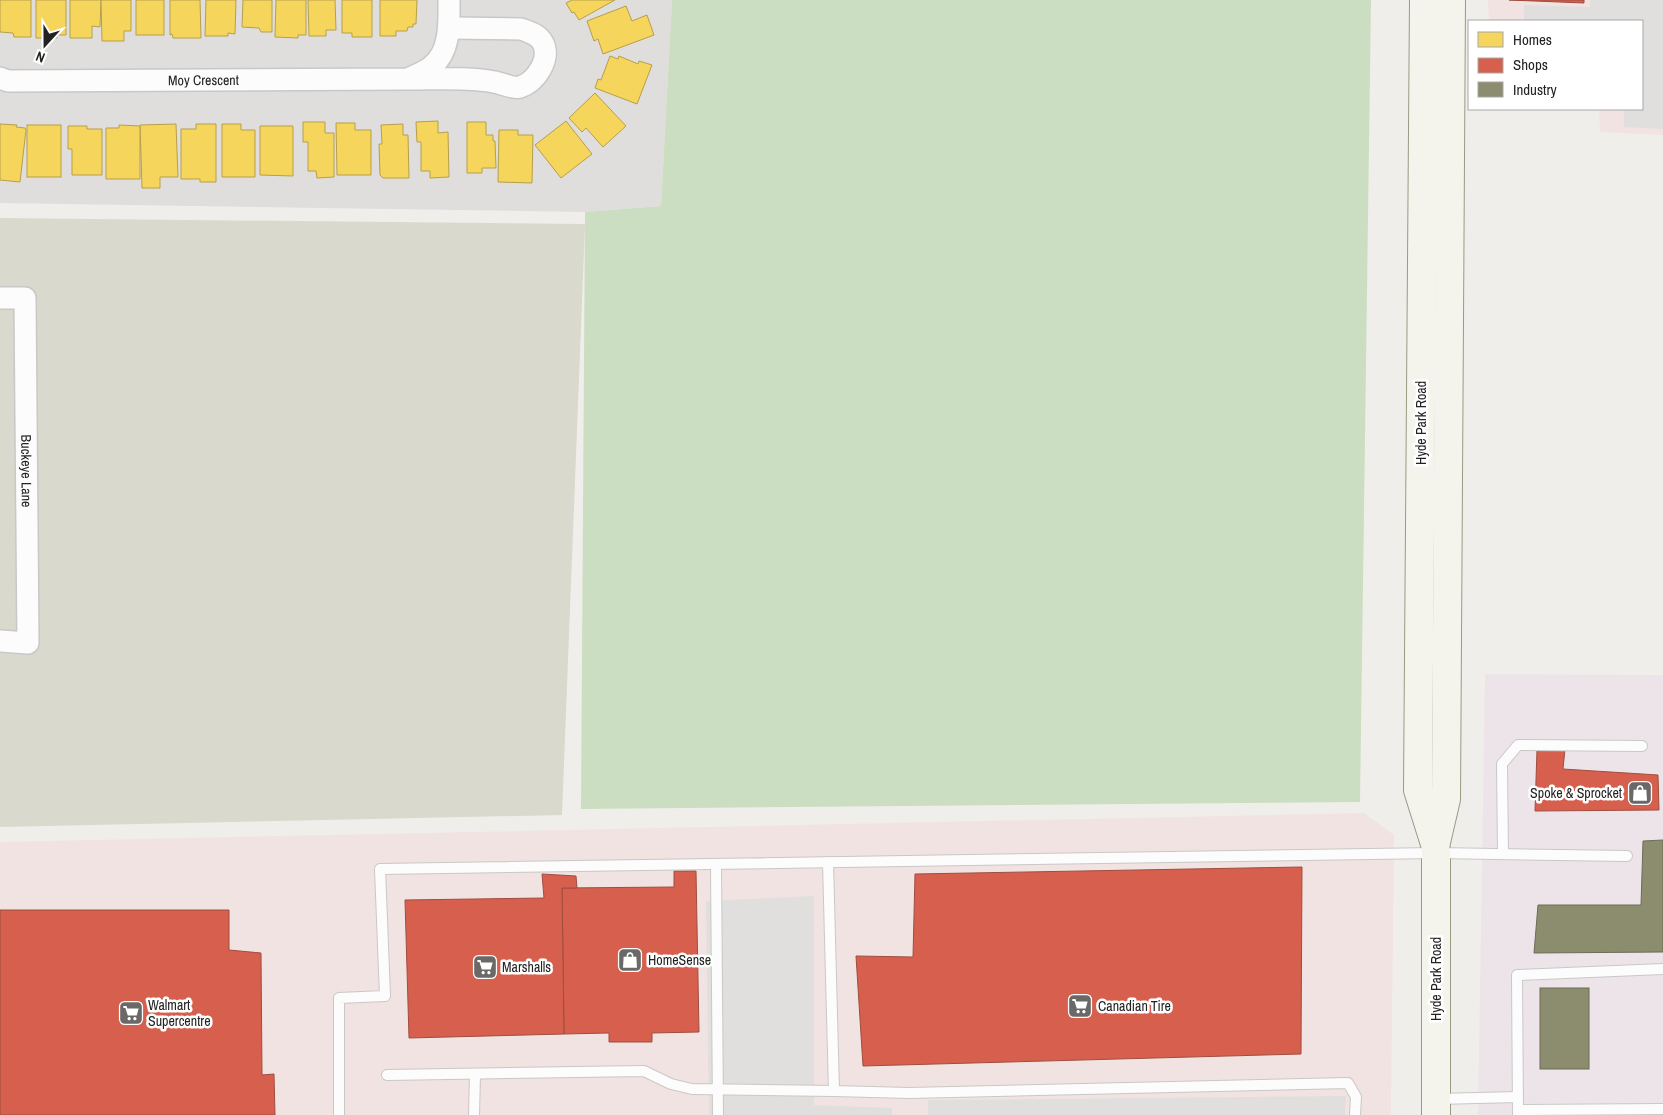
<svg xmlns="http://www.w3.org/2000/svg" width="1663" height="1115" font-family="'Archivo Narrow',sans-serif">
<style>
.residential{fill:#dfdedc}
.commercial{fill:#f1e3e1}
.industrial{fill:#ede4e9}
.construction{fill:#d9d9cd}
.forest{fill:#cbdec1}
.parking{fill:#e0dfde}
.homes{fill:#f6d55c;stroke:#b69f4b}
.shops{fill:#d6604d;stroke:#a04d40}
.industry{fill:#8c8c6e;stroke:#6c6c57}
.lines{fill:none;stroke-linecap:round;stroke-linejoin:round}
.lane-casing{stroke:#c9c8c7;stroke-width:12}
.street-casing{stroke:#c9c8c7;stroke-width:24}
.secondary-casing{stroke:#999a82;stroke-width:30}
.lane{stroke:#fdfcfc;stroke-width:10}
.street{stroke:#fdfcfc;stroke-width:21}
.secondary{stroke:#f4f4ed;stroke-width:28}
.labels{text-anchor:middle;stroke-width:5;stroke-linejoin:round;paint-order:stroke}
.street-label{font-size:14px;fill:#222;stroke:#fff}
.poi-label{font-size:14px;fill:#222;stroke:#fff;text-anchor:start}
</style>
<rect width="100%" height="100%" fill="#f0eeeb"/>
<polygon class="residential" points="0,0 672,0 661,206 585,212 0,203"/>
<g class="commercial">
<polygon points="1488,0 1663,0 1663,135 1600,132 1599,109 1642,109 1642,21 1489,21"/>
<polygon points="1364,813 1394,835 1391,1115 0,1115 0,842"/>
</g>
<polygon class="industrial" points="1485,674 1663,675 1663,1115 1478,1115"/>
<polygon class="construction" points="0,218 585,224 562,815 0,827"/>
<polygon class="forest" points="672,0 1371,0 1360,802 581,809 585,212 661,206"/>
<g class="parking">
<polygon points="1590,0 1663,0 1663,129 1624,127 1624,109 1642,109 1642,21 1524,21 1524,5 1590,7"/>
<polygon points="814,896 814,1105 892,1108 892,1115 709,1115 706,901"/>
<polygon points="1346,1096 1345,1115 928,1115 928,1100"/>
</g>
<g class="homes">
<polygon points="0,0 31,0 31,37 14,37 13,33 0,32"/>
<polygon points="36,0 66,0 66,35 57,35 57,38 36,38"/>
<polygon points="70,0 101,0 100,27 92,26 92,38 70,38"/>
<polygon points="101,0 131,0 131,31 124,31 124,41 102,41"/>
<rect x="136" y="0" width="28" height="35"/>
<polygon points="170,0 200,0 201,38 173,38 172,34 170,35"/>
<polygon points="206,0 236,0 235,34 228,33 228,36 205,36"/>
<polygon points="243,0 272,0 272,32 261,32 259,28 242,27"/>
<polygon points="276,0 306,0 306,35 298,35 298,38 275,37"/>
<polygon points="308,0 335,0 336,30 326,30 326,36 309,36"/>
<polygon points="342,0 372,0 372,37 352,37 352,33 342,33"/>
<polygon points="380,0 417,0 416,24 413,24 413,27 408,27 407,31 396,31 396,36 380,36"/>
<polygon points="572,0 615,0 579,20 574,12 572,13 566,3"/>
<polygon points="626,6 632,21 647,15 654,35 603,54 598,39 594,41 587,21"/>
<polygon points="610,56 618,59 619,56 638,64 639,61 652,65 637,104 595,88 598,79 601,80"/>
<polygon points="595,93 626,126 603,147 586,128 582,132 569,118"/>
<polygon points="438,121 438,133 448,132 449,177 430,178 430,171 421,171 421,142 417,142 416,122"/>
<polygon points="566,121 592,154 561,178 535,145"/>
<polygon points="303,122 325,122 325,133 334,133 334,177 317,178 316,171 308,171 308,142 303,142"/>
<polygon points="467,122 486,122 486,135 493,135 493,141 495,141 496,168 482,168 482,173 467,173"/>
<polygon points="336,123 355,123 355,130 371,130 371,175 337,175"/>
<polygon points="0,124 17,125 16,127 25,128 26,130 20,182 0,180"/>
<polygon points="176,124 178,177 160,177 160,188 142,188 140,125"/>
<polygon points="196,124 216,124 216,182 200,182 200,179 181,179 181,129 196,129"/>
<polygon points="222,124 241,124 241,130 255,130 255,177 222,177"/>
<polygon points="403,124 403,135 408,135 409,178 383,178 380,175 379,144 382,144 381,125"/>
<rect x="27" y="125" width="34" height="52"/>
<polygon points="119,125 140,126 140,179 106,179 106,128 119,128"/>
<polygon points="68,126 87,126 87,129 102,129 102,175 72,175 72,149 68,149"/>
<polygon points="260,126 293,126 293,176 260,175"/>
<polygon points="499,130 518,130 518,135 533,135 532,183 498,182"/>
</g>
<g class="shops">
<polygon points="1509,0 1584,0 1584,3"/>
<polygon points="1565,749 1563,769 1658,775 1659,810 1535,811 1537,750"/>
<polygon points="1302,867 1301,1054 863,1066 856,956 913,957 915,874"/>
<polygon points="674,871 696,871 699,1032 652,1033 652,1042 609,1042 609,1033 564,1034 562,888 674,887"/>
<polygon points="542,874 576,876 577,888 562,888 564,1034 409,1038 405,900 544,898"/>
<polygon points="0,910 229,910 229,950 261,953 262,1075 274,1074 275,1115 0,1115"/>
</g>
<g class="industry">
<polygon points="1663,840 1663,952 1534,953 1538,905 1641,905 1643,841"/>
<rect x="1540" y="988" width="49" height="81"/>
</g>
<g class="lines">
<defs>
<g id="lane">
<polyline points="1503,854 1502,764 1518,745 1642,746"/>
<polyline points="828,862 834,1091 909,1093 1348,1083 1356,1097 1355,1115"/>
<polyline points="716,864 718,1115"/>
<polyline points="387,1075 644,1071 671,1084 692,1089 834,1091"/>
<polyline points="1437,1099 1518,1097"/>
<polyline points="1518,1110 1663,1109"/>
<polyline points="339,1115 339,998 385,996 380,869 1436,853 1627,856"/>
<polyline points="474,1115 475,1074"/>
<polyline points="1518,1115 1517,975 1663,969"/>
</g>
<g id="street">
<path id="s1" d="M0,78L8,81L408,79C416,75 426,72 432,66C451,51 449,22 449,0"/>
<path d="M412,79C436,79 472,77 494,82C501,83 514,89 520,87C536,82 551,59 543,43C538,34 529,32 521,29L449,28"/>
<path id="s2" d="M0,298H25L28,643L0,641"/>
</g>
<g id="secondary">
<polyline points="1424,0 1418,790 1435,844 1436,853 1436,1115"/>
<polyline points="1436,842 1446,799 1451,0"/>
</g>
</defs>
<use href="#lane" class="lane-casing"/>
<use href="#street" class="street-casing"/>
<use href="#secondary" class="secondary-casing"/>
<use href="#lane" class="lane"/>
<use href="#street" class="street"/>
<use href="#secondary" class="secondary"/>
</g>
<defs>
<symbol id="shop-square" viewBox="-11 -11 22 22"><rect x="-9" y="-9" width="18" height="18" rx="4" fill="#6a6968" stroke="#fff"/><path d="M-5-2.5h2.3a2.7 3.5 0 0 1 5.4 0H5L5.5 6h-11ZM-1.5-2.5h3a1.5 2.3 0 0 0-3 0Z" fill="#fff"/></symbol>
<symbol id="supermarket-square" viewBox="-11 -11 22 22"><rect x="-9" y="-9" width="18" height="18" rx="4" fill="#6a6968" stroke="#fff"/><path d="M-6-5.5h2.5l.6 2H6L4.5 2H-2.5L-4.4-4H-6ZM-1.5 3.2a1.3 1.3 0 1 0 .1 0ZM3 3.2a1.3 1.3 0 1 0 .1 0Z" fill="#fff"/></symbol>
</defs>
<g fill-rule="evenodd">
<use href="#shop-square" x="1626" y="779" width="28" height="28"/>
<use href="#shop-square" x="616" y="946" width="28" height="28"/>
<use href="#supermarket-square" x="471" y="953" width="28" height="28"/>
<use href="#supermarket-square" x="1066" y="992" width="28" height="28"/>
<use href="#supermarket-square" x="117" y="999" width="28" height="28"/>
</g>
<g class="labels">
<g class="street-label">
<text dy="5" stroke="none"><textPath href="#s1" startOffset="204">Moy Crescent</textPath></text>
<text transform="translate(1421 423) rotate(-90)" y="5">Hyde Park Road</text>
<text dy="5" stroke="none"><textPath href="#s2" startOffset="198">Buckeye Lane</textPath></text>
<text transform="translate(1436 979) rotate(-90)" y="5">Hyde Park Road</text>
</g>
<g class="poi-label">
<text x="1622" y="798" text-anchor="end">Spoke &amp; Sprocket</text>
<text x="648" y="965">HomeSense</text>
<text x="502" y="972">Marshalls</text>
<text x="148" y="1010">Walmart<tspan x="148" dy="16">Supercentre</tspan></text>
<text x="1098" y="1011">Canadian Tire</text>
</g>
</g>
<rect x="1468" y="20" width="175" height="90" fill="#ffffff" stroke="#a7a7a7"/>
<rect x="1478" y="32" width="25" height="15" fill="#f6d55c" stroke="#a7a7a7"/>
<text x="1513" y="45" font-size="15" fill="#222222">Homes</text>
<rect x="1478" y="58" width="25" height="15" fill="#d6604d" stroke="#a7a7a7"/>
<text x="1513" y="70" font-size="15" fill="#222222">Shops</text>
<rect x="1478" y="82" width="25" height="15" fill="#8c8c6e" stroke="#a7a7a7"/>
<text x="1513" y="95" font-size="15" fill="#222222">Industry</text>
<g transform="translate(45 45) rotate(201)" stroke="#ffffff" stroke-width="4" paint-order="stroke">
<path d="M0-4L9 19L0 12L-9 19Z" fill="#222222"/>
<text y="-8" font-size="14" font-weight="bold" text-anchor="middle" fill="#222222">N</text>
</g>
</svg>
